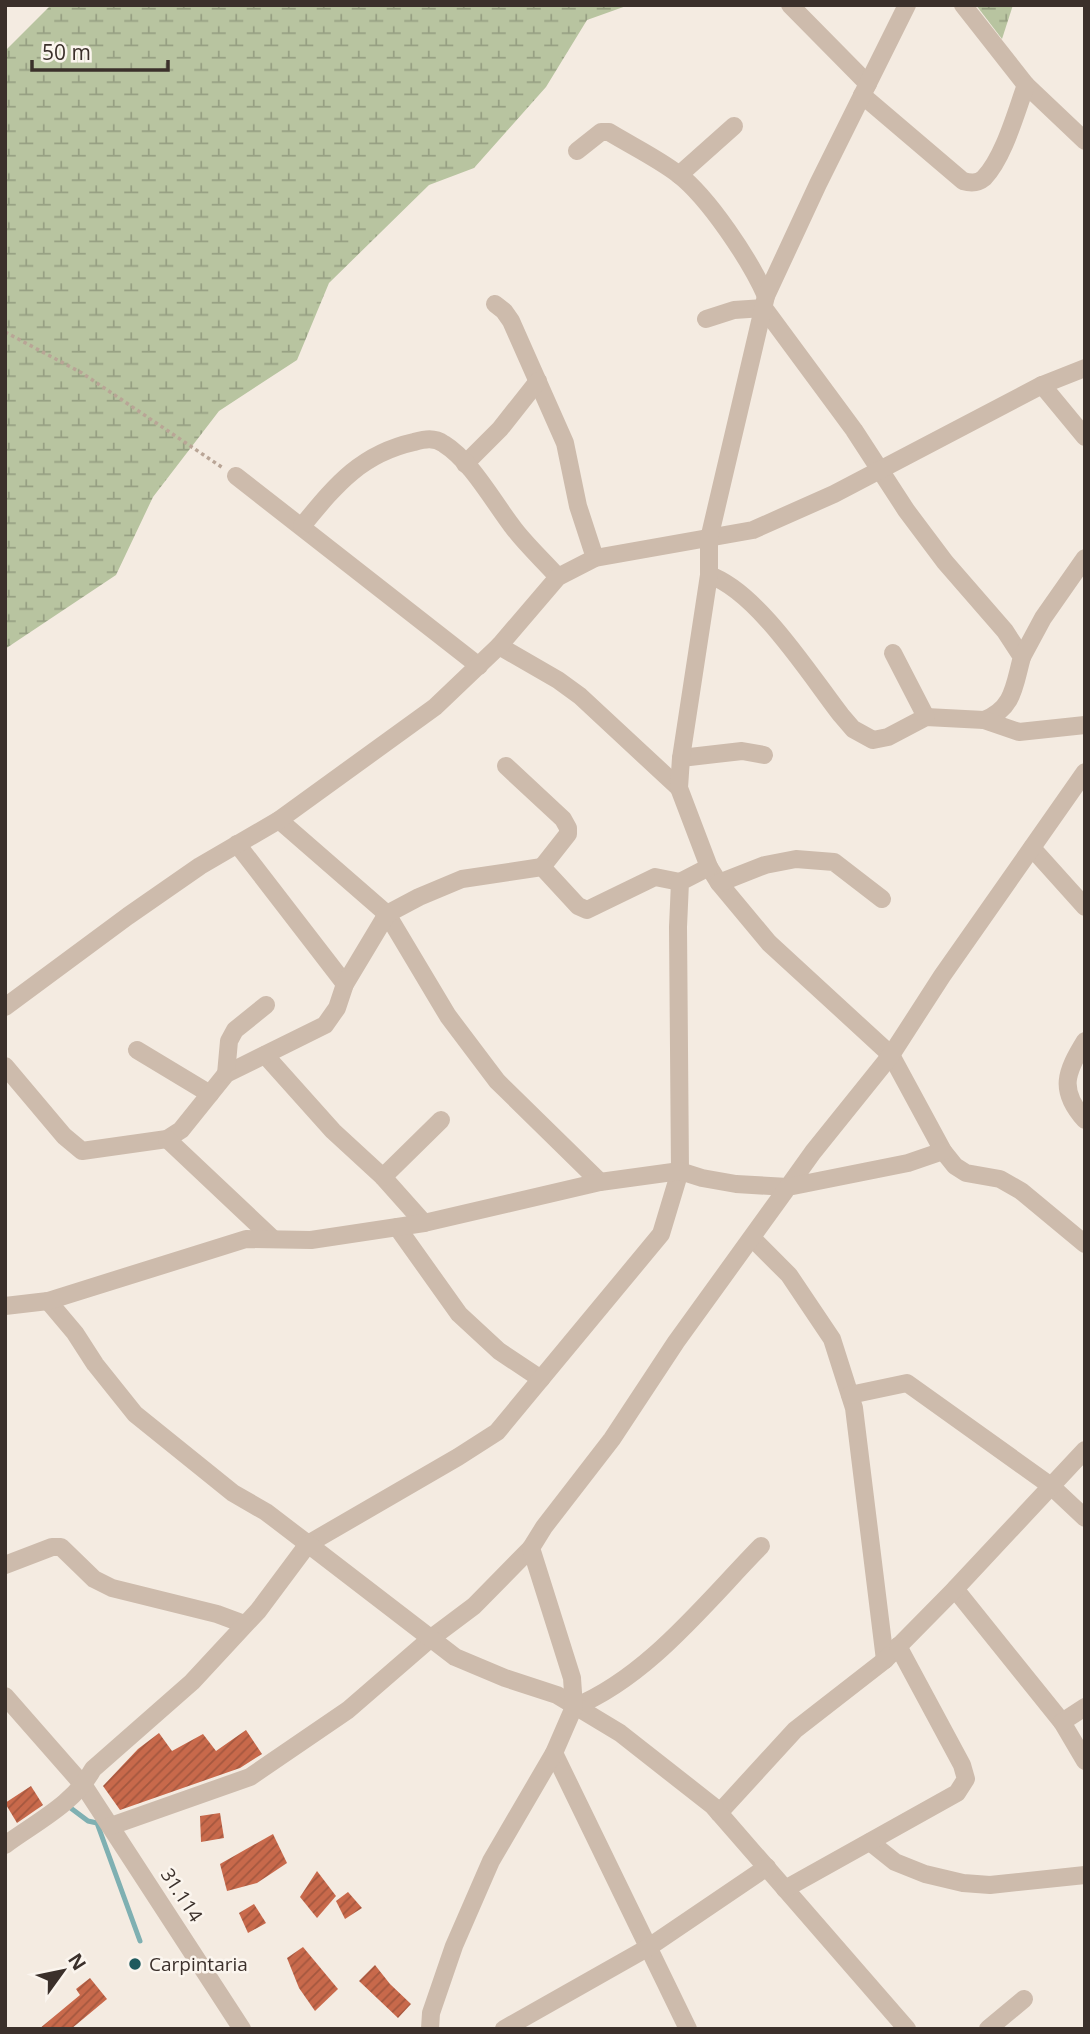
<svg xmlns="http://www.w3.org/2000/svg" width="1090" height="2034" font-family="'Open Sans',sans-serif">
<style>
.wetland{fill:url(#wetland-marsh)}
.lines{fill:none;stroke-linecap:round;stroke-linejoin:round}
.stream{stroke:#7fb0b2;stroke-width:5}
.building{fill:url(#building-hatch)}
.path{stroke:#b9a596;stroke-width:3.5;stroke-dasharray:3.5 3.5;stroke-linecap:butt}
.street{stroke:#cdbbac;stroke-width:18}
.poi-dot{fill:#1f5a5e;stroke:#fbf5ee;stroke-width:2.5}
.labels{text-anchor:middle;stroke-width:5;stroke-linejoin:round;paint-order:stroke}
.street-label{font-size:19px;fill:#3b302b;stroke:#fbf5ee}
.poi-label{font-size:19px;fill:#3b302b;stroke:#fbf5ee;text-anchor:start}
</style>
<defs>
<pattern id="wetland-marsh" width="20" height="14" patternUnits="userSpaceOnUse" patternTransform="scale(1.75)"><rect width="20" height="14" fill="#b8c4a0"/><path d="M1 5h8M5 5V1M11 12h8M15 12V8" fill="none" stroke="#97a083"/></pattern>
<pattern id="building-hatch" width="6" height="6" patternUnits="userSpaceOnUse" patternTransform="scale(1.75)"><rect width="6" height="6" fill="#c8694b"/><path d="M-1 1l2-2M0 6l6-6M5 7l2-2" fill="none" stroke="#a4573f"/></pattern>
</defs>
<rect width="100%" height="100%" fill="#f4ebe1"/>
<g class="wetland">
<polygon points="51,5 629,5 587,20 546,87 474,168 429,185 329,283 297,360 219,411 153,497 116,575 5,649 5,51"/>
<polygon points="976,5 1013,5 1002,39"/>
</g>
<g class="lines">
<polyline class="stream" points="68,1806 88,1821 97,1823 140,1941"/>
</g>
<g class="building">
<polygon points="246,1730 262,1754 240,1768 120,1810 103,1786 138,1749 159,1733 172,1751 203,1734 216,1751"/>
<polygon points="31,1786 43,1805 17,1823 5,1803"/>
<polygon points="220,1813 224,1838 201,1842 200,1816"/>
<polygon points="273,1834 287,1863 257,1883 227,1891 220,1864"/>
<polygon points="317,1871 336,1896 317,1918 300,1897"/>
<polygon points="348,1892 362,1908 345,1919 336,1901"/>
<polygon points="254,1904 266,1923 248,1933 239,1913"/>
<polygon points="303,1947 338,1989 315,2011 299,1988 287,1958"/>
<polygon points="375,1965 390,1984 411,2004 398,2018 359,1981"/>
<polygon points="90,1978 107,1999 71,2029 39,2029 80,1995 76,1989"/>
</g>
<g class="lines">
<polyline class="path" points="5,332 82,373 223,468"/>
<g class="street">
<polyline points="790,5 868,84"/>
<polyline points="963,5 1026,85 1085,141"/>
<path d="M862,95L963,181C970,183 977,184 984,178C1004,157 1016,112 1026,85"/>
<path d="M577,151L601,132H609C632,146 657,158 678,174C709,198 750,260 766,296"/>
<polyline points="679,175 734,126"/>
<polyline points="495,304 504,311 511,321 565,443 578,506 595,558"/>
<path d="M706,319L734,310L764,308L854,430L906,510L945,562L1005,631L1022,657C1014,686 1014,708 984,720"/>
<polyline points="1042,385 1085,437"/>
<polyline points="465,464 500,429 538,381"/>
<polyline points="236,476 479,666"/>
<path d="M302,526C335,486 360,454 414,442C425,439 434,437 444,444C470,460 493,501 512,526C525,544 543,560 558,577"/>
<path d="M709,575C757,591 810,675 841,715L853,729L873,740L888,737L926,717L984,720L1019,732L1085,725"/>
<polyline points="499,646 558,680 580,696 679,788"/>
<polyline points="893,653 926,717"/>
<polyline points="1022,657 1043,618 1085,558"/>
<polyline points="681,758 742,751 764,755"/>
<polyline points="506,766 563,819 568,828 568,834 542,867"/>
<polyline points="279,820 387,914 448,1016 497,1081 600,1182"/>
<polyline points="237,844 345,984"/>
<polyline points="1032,848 1085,907"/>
<polyline points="709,867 719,883 769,943 891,1055 943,1151 955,1166 966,1173 1000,1179 1021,1191 1085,1244"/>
<polyline points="719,883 765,865 796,859 834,862 882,899"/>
<polyline points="5,1007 128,916 200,866 279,820 435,707 499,646 558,577 595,558 753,530 834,494 1042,385 1085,368"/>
<path d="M1085,1041C1066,1072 1058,1090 1085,1120"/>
<polyline points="137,1050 210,1094"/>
<polyline points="265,1055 333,1131 383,1177 424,1223"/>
<polyline points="5,1066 64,1136 82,1151 167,1139 181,1130 226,1074 325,1025 337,1008 345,984 387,914 419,897 462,879 542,867 578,906 587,910 655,877 680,882"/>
<polyline points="226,1074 229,1041 235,1030 266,1005"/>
<polyline points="167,1139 272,1238"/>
<polyline points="383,1177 441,1120"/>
<polyline points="397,1227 459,1314 499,1351 541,1379"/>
<polyline points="752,1238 789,1275 832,1339 854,1408 885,1660"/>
<polyline points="48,1301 75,1333 95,1364 135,1414 233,1493 266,1512 308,1544 458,1457 497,1432 661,1234 680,1171 678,927 680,882 709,867 679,788 681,758 709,575 709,539 766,296 818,184 907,5"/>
<polyline points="5,1306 48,1301 246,1239 311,1240 424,1223 600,1182 680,1171 702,1178 736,1184 788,1187 813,1152 891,1055 942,976 1085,772"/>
<polyline points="850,1395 907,1383 1051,1486 1085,1518"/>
<polyline points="5,1565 52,1547 61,1547 94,1579 112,1588 217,1614 244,1624"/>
<polyline points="955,1589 1062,1722 1085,1761"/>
<polyline points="5,1696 84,1786 242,2029"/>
<path d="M574,1707C648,1677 706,1602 761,1546"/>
<polyline points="1062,1722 1085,1707"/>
<polyline points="554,1753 688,2029"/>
<polyline points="719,1813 795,1730 885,1660 955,1589 1085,1450"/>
<polyline points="111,1826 250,1777 348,1710 430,1639 474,1606 531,1548"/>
<polyline points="870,1842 895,1862 925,1874 963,1883 990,1885 1085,1875"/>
<path d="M5,1845C36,1822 74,1804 93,1769L192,1682L258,1611L308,1544L455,1657L505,1678L557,1695L620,1733L713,1806L907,2029"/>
<polyline points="785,1889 957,1793 966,1779 962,1765 898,1646"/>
<polyline points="430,2029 431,2013 454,1946 491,1861 554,1753 574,1707 572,1678 531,1548 544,1527 612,1439 676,1342 788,1187 908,1163 943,1151"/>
<polyline points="504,2029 649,1947 767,1867"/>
<polyline points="988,2029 1024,1999"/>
</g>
</g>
<circle class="poi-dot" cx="135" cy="1964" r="7"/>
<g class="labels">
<g class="street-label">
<text transform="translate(182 1895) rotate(57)" y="7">31.114</text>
</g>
<g class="poi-label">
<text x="149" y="1971">Carpintaria</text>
</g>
</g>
<rect width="1090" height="2034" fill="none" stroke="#3b302b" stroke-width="14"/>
<g transform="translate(63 1971) rotate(57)" stroke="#fbf5ee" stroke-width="5" paint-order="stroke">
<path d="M0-5L12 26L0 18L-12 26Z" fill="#3b302b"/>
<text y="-10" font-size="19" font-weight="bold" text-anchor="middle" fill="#3b302b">N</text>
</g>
<path d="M32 60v10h136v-10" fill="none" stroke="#3b302b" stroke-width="3.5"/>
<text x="42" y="60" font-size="21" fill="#3b302b" stroke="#fbf5ee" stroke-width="5" paint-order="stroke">50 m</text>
</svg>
